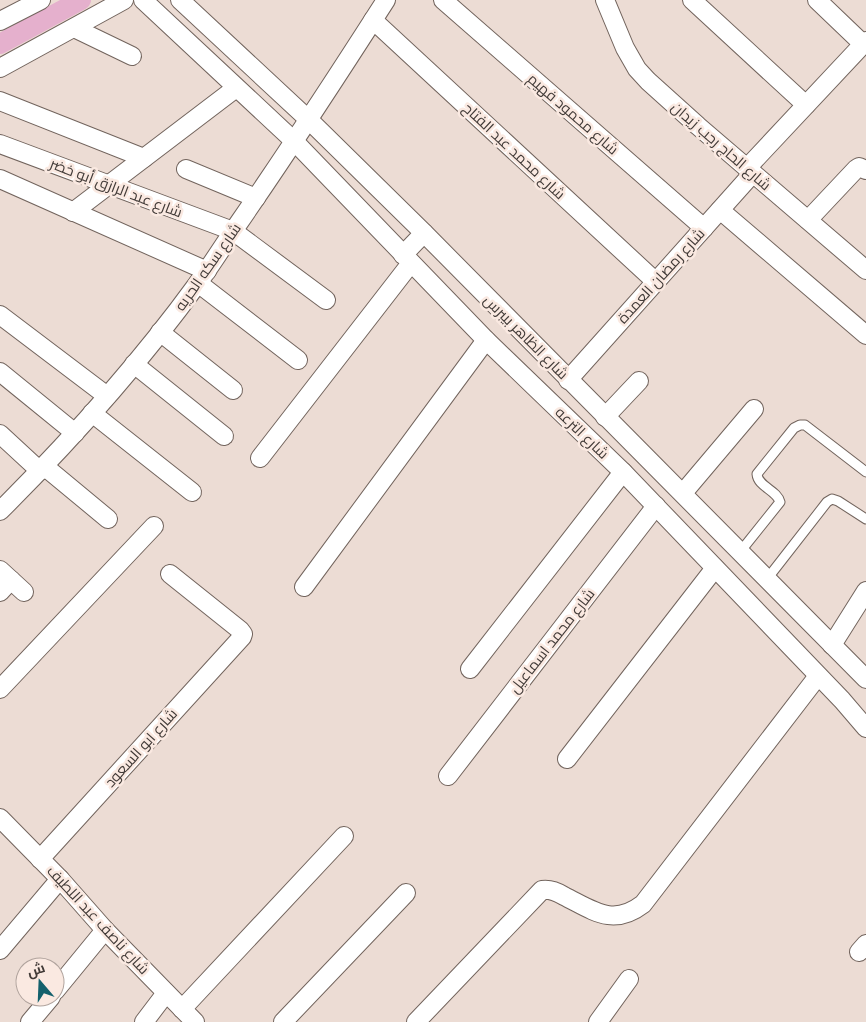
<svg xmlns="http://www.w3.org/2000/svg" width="866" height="1022" font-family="'PT Serif',Cairo,serif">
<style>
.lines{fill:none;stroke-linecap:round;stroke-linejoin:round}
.canal{stroke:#e5b0cd;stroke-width:20}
.lane-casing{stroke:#72645d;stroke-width:11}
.street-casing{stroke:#72645d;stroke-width:20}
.lane{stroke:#fff;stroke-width:9}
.street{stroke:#fff;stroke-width:18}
.labels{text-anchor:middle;stroke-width:5;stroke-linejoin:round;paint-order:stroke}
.street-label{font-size:15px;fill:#423b38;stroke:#fae9e1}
</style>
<rect width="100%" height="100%" fill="#ecdcd4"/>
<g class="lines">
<polyline class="canal" points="0,44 81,0"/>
<defs>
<g id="lane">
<path d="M740,552L780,502C777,490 758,487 757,474L794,428L800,425H805L866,472"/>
<polyline points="767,579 827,502 832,499 838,501 866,519"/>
</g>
<g id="street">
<polyline points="143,0 294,141 486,340 623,472 842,700 866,728"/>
<polyline points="180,0 309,120 424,233 866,679"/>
<polyline points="443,0 704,228"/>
<polyline points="605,0 625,48 637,69 648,81 698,126 866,270"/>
<polyline points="692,0 806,105"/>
<polyline points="817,0 863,44"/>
<polyline points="373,20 656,282"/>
<polyline points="0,21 41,0"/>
<polyline points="74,28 132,56"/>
<polyline points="0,68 124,0"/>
<polyline points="0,101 144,158"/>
<polyline points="0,144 233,231 326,300"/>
<polyline points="747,168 866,41"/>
<polyline points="186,169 256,198"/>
<polyline points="0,179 207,271"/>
<polyline points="720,210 866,335"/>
<polyline points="73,212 236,88"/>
<polyline points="808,220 856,169 859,167 866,170"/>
<polyline points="403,255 424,233"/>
<polyline points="198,283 298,360"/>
<polyline points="0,315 107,396"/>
<polyline points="160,332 233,390"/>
<polyline points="134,364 224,436"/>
<polyline points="0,372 75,433"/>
<polyline points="568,380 753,173"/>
<polyline points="92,413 192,492"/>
<polyline points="605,417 639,381"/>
<polyline points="0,434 40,471"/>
<polyline points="260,458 411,263"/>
<polyline points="44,466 108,519"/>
<polyline points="683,493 754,409"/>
<path d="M0,511C71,440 139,364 198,283C212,264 225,243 238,224C289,150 338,75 386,0"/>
<polyline points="0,570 24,592"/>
<polyline points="304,587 486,340"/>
<polyline points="0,592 11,580"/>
<polyline points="832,645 866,591"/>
<polyline points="470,669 623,472"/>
<polyline points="0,689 154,526"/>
<polyline points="567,759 715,568"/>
<polyline points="448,776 656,506"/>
<polyline points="0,818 60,879 105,930 195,1022"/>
<polyline points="40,859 242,637 243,634 240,630 170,574"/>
<polyline points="0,950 60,879"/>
<polyline points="859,952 866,944"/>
<polyline points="55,991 105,930"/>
<polyline points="182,1009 344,836"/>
<polyline points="30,1022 51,997"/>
<polyline points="144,1022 166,993"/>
<polyline points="283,1022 406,893"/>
<path d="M416,1022L542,890C551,889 557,892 564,896C594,911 613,927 643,904L818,676"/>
<polyline points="598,1022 629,979"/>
</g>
</defs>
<use href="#lane" class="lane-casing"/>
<use href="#street" class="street-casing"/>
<use href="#lane" class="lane"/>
<use href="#street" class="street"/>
</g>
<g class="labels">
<g class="street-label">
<text transform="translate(573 114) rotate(41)" y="5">شارع محمود فهيم</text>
<text transform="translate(721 146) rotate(41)" y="5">شارع الحاج رجب زيدان</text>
<text transform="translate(514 151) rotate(43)" y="5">شارع محمد عبد الفتاح</text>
<text transform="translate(116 188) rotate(21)" y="5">شارع عبد الرازق أبو خضر</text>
<text transform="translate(208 267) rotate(-55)" y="5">شارع سكه الحريه</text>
<text transform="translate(661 276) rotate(-48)" y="5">شارع رمضان العمدة</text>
<text transform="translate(526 337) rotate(45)" y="5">شارع الظاهر بيبرس</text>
<text transform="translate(582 433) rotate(44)" y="5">شارع الترعه</text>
<text transform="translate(552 641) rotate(-52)" y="5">شارع محمد اسماعيل</text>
<text transform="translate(141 748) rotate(-48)" y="5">شارع ابو السعود</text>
<text transform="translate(98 920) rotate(47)" y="5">شارع ناصف عبد اللطيف</text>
</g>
</g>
<g transform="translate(40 982) rotate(341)"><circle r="24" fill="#fae9e1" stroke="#b0a39d"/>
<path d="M0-4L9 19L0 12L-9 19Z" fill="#13606c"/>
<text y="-8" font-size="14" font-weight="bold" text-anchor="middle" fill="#423b38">ش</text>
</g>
</svg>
